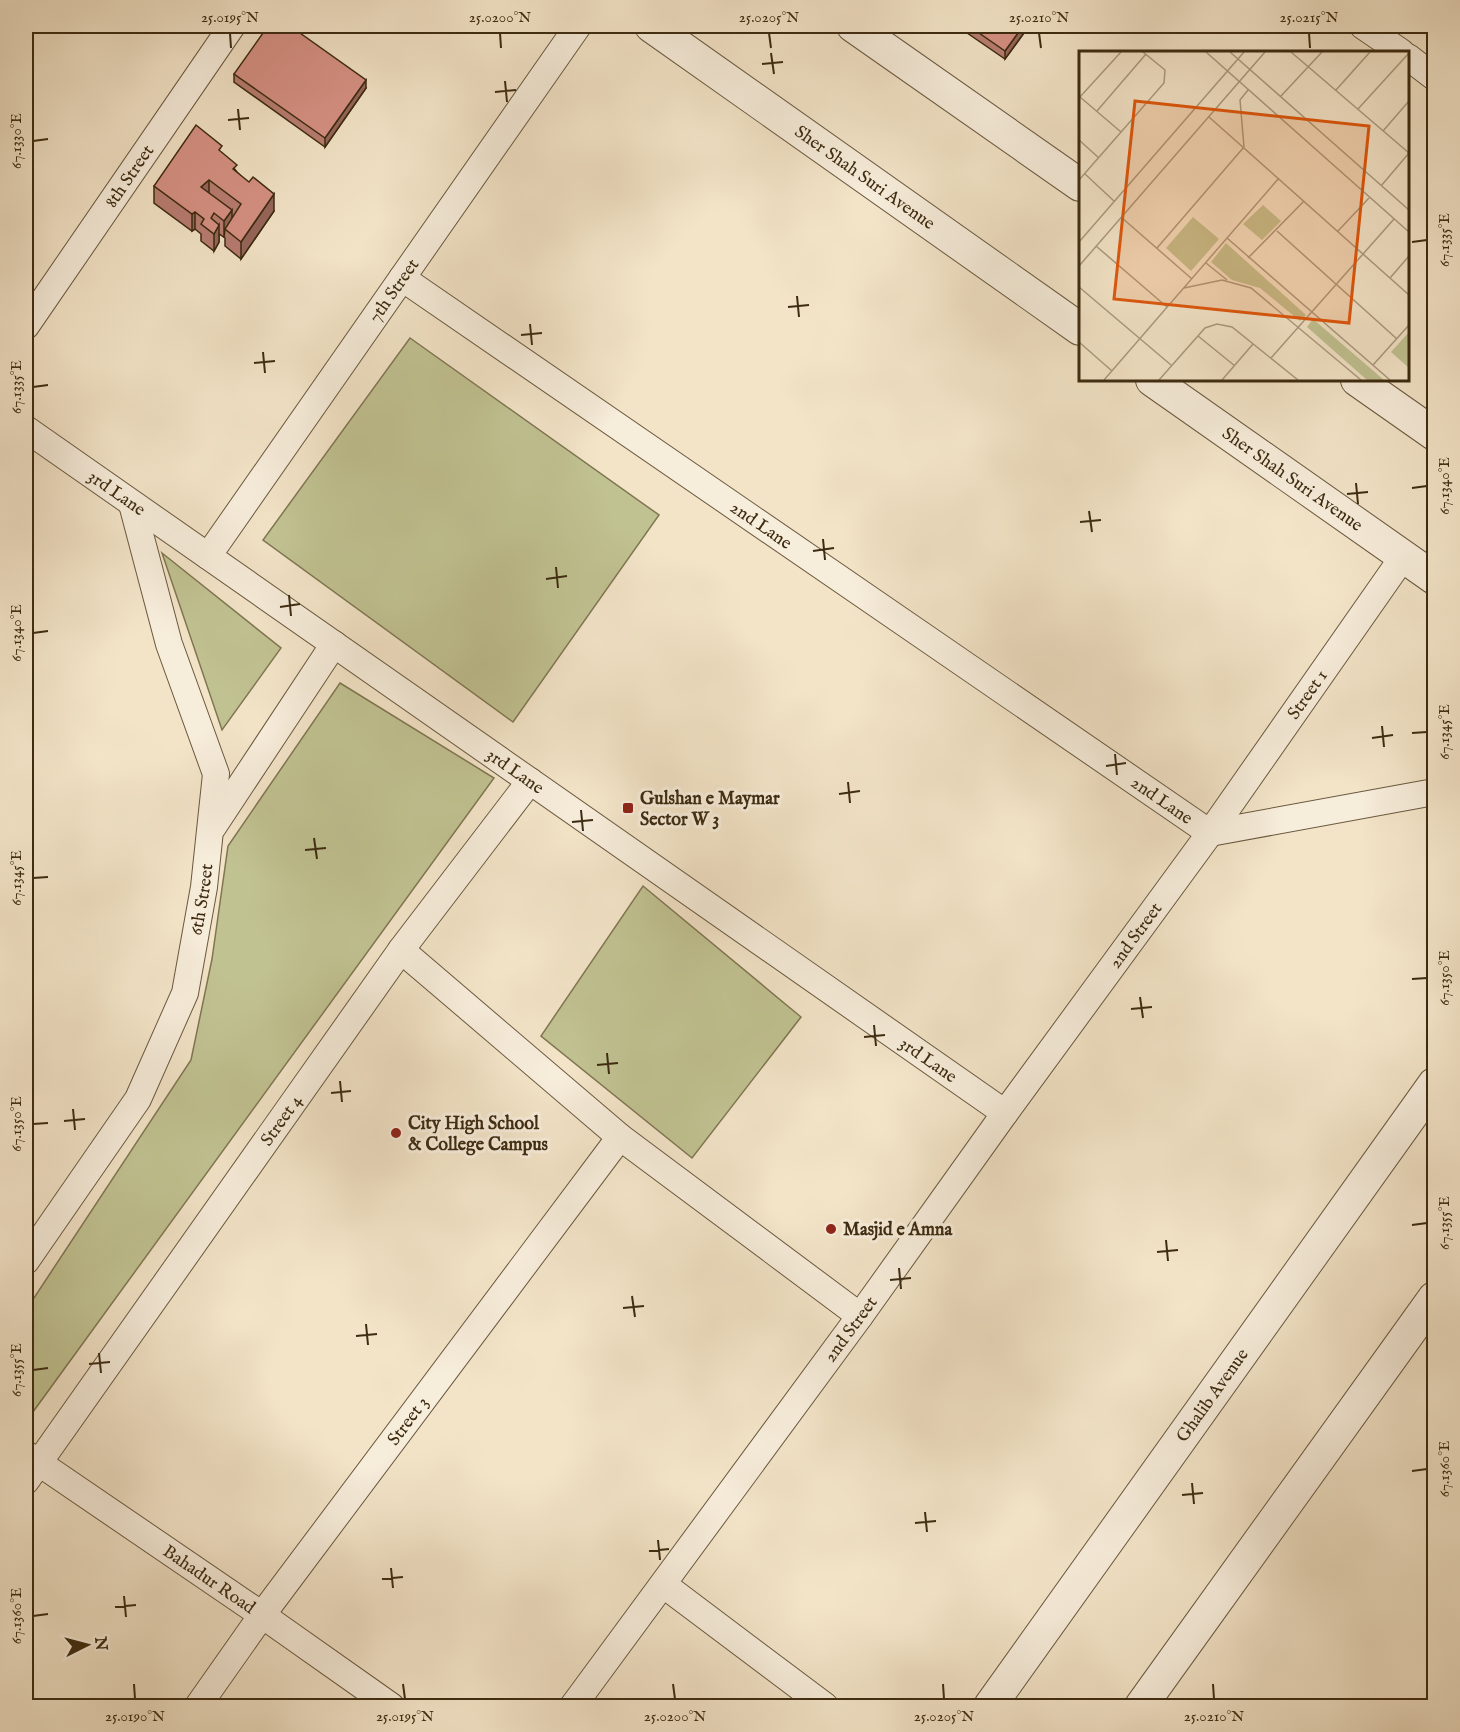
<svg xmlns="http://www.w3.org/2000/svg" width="1460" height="1732" font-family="'IM FELL English',serif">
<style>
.green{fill:#c1c292;stroke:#7f7652;stroke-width:1.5}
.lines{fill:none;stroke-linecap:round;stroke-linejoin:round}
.minor-casing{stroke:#6a593f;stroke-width:28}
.tertiary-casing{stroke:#6a593f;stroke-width:34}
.minor{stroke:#f7eddb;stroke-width:26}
.tertiary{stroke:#f7eddb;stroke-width:32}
.wall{fill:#b87d72;stroke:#3d2b11;stroke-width:1.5}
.shaded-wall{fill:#96665c;stroke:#3d2b11;stroke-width:1.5}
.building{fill:#d69184;stroke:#3d2b11;stroke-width:1.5}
.ticks{fill:none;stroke:#3d2b11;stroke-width:2}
.poi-dot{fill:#8f2418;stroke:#f7eddb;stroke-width:2}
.labels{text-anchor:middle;stroke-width:6;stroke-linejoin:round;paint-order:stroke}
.street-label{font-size:18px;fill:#3d2b11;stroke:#f7eddb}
.poi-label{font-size:18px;font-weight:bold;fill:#3d2b11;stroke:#f7eddb;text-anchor:start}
.inset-road{fill:none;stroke:#aa9a7f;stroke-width:1.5}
.view{fill:#df570c;fill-opacity:0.15;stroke:#df570c;stroke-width:3}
.inset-edge{fill:none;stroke:#3d2b11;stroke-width:3}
.neatline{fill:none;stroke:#3d2b11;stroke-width:2}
.ticks-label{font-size:15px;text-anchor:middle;fill:#3d2b11}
</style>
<rect width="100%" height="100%" fill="#f3e4c8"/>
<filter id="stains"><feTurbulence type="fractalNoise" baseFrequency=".00333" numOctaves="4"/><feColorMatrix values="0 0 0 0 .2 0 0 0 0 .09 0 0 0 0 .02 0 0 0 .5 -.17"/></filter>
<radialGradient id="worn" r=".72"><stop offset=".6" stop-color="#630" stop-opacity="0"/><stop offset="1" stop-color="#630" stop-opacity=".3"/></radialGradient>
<g class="green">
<polygon points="410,338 659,515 513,722 263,540"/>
<polygon points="162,553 281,648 222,730"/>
<polygon points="340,683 494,778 30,1416 26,1412 26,1310 191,1060 212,959 228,846"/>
<polygon points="643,886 801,1017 692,1158 541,1036"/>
</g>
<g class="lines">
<defs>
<g id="minor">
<polyline points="1363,26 1401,52"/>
<polyline points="1408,57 1434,77"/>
<path id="s1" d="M402,278L1210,833"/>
<path id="s2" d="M26,326L232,26"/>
<path id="s3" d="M26,429L1005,1113"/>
<path id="s4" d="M208,556L578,26"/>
<polyline points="213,827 334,644"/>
<polyline points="1210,833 1434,792"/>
<polyline points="401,950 620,1137 860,1316"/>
<path id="s5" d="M26,1261L138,1099L185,993L204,887L216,774L169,644L132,504"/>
<path id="s6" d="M26,1454L262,1615L391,1706"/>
<path id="s7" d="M26,1481L401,950L530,781"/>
<polyline points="664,1585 825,1706"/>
<path id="s8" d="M198,1706L262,1615L620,1137"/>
<path id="s9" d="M573,1706L860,1316L1005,1113L1210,833L1403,557"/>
</g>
<g id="tertiary">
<path id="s10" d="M651,26L1080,329"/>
<polyline points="853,26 1080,185"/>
<path id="s11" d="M1152,380L1434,578"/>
<polyline points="1357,380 1434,434"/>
<path id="s12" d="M990,1706L1434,1084"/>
<polyline points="1141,1706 1434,1298"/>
</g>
</defs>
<use href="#minor" class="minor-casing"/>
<use href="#tertiary" class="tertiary-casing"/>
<use href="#minor" class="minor"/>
<use href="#tertiary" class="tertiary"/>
</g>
<g class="wall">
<polygon points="957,26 1029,26 1005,59"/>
<polygon points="234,74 366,88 325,147 234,82"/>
<polygon points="222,153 237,172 274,211 241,259 225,246 225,238 219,234 219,242 214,251 201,241 201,234 195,229 192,231 154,203 154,186"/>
</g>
<g class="shaded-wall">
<polygon points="1023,26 1029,26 1005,59 1005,51"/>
<polygon points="366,80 366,88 325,147 325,138"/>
<polygon points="209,180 209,197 201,187"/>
<polygon points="274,194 274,211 241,259 241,242"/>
<polygon points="232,210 232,227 225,229 224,238 224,221"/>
<polygon points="195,212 195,229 192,231 192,214"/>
<polygon points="219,225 219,242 214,251 214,234"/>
</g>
<g class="building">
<polygon points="268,26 290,26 366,80 325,138 234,74"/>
<polygon points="969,26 1023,26 1005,51"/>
<polygon points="196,125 222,146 219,150 237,165 233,169 249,182 253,177 274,194 241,242 225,229 241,204 209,180 201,187 232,210 224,221 214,213 211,218 219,225 214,234 201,224 204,219 195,212 192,214 154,186"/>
</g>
<path class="ticks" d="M230,33L231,48M500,33L501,48M769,33L771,48M1039,33L1041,48M1309,33L1310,48M771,53L774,74M762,64L783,62M505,81L507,102M495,92L516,90M238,109L240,130M228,120L249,118M33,141L48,139M1412,242L1427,240M797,296L799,317M788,307L809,305M530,324L532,345M521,335L542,333M263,352L265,373M254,363L275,361M33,387L48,385M1356,483L1358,504M1412,488L1427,486M1347,494L1368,492M1089,511L1092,532M1080,522L1101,520M823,539L825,560M813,551L834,548M556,567L558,588M546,579L567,576M289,595L291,616M280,607L300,604M33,633L48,631M1382,726L1384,747M1412,733L1427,732M1372,738L1393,735M1115,754L1117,775M1106,766L1126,763M848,782L850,803M839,794L860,791M581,810L583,831M572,822L593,820M314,838L317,859M305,850L326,848M33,878L48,877M1412,979L1427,978M1140,997L1143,1018M1131,1009L1152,1007M874,1025L876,1046M864,1037L885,1035M607,1053L609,1074M597,1065L618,1063M340,1081L342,1102M331,1093L351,1091M73,1109L75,1130M64,1121L85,1119M33,1124L48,1123M1412,1225L1427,1223M1166,1240L1168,1261M1157,1252L1178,1250M899,1268L901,1289M890,1280L911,1278M632,1296L635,1317M623,1308L644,1306M366,1324L368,1345M356,1336L377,1334M99,1353L101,1373M89,1364L110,1362M33,1370L48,1368M1412,1471L1427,1469M1192,1483L1194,1504M1182,1495L1203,1493M925,1512L927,1532M915,1523L936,1521M658,1540L660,1560M649,1551L669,1549M391,1568L393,1588M382,1579L403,1577M124,1596L126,1617M115,1607L136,1605M33,1616L48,1614M134,1684L135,1699M403,1684L405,1699M673,1684L675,1699M943,1684L944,1699M1213,1684L1214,1699"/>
<g class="poi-dot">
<rect x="622" y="802" width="12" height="12" rx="3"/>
<circle cx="396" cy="1133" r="6"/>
<circle cx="831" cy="1229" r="6"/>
</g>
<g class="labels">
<g class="street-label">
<text dy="6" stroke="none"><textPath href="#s2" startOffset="182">8th Street</textPath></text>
<text dy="6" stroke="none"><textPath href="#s10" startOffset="262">Sher Shah Suri Avenue</textPath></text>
<text dy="6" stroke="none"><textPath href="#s4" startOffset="324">7th Street</textPath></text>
<text dy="6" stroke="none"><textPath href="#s11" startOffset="172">Sher Shah Suri Avenue</textPath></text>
<text dy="6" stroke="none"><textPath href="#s3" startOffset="111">3rd Lane</textPath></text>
<text dy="6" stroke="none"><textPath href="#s1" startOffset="436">2nd Lane</textPath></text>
<text dy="6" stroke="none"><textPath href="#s9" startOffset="1250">Street 1</textPath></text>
<text dy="6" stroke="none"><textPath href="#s3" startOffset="597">3rd Lane</textPath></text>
<text dy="6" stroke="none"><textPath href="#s1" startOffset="922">2nd Lane</textPath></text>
<text dy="6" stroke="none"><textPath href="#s5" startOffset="408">6th Street</textPath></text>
<text dy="6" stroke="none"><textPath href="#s9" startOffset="954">2nd Street</textPath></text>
<text dy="6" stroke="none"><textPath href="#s3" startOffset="1101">3rd Lane</textPath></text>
<text dy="6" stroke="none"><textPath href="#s7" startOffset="442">Street 4</textPath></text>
<text dy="6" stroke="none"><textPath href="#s9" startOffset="468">2nd Street</textPath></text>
<text dy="6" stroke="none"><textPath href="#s12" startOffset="382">Ghalib Avenue</textPath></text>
<text dy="6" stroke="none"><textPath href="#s8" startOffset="354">Street 3</textPath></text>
<text dy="6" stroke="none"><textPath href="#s6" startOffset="222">Bahadur Road</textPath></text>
</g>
<g class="poi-label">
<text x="640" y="804">Gulshan e Maymar<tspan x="640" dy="21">Sector W 3</tspan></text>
<text x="408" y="1129">City High School<tspan x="408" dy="21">&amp; College Campus</tspan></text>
<text x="843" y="1235">Masjid e Amna</text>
</g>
</g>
<g transform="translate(1079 51)">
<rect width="330" height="330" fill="#f3e4c8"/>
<path d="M184,154L202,170L183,189L164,173ZM114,166L140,188L112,220L87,197ZM147,192L227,264L221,270L181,237L153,229L132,211ZM234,268L305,329H288L228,276ZM330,281V317L312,301Z" fill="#c1c292"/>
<path class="inset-road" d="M127,1L330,181M151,1L330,159M212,1L330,102M257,39L291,1M202,45L243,1M1,46L42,81M0,47L42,1M279,58L330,2M18,60L67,3M130,66L330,244M304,80L330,50M0,89L20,107M165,96L161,49L169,39M6,123L35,150M0,129L85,32L86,19L64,1M302,135L330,102M42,166L113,228M198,180L318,288M259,180L290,147M148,187L311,329M0,191L165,1M17,195L88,256M78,197L165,96M169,207L225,150M127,212L148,229M0,215L186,1M311,227L330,205M0,236L92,314M105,237L143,229L172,237L282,329M119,285L156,315M0,291L33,320M192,307L315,168M294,314L330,274M25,329L200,127M80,329L126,277L138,273L153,276L219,329M143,329L174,293"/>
<path class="view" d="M56,50L290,75L270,272L35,248Z"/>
<rect width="330" height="330" class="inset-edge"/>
</g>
<rect width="1460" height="1732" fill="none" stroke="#f3e4c8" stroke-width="66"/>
<g transform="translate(87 1645) rotate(84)" stroke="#f7eddb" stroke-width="4.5" paint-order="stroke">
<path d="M0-4.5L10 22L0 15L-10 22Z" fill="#3d2b11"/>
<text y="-9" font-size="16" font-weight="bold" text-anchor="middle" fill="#3d2b11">N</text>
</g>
<rect x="33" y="33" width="1394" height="1666" class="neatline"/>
<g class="ticks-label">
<text x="230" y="22">25.0195°N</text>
<text x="500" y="22">25.0200°N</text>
<text x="769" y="22">25.0205°N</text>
<text x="1039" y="22">25.0210°N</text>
<text x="1309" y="22">25.0215°N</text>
<text transform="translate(16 141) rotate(-90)" y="5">67.1330°E</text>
<text transform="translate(1444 240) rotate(-90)" y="5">67.1335°E</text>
<text transform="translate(16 387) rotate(-90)" y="5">67.1335°E</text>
<text transform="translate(1444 486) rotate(-90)" y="5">67.1340°E</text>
<text transform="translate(16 633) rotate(-90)" y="5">67.1340°E</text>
<text transform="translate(1444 732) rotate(-90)" y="5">67.1345°E</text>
<text transform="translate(16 878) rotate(-90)" y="5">67.1345°E</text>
<text transform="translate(1444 978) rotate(-90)" y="5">67.1350°E</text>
<text transform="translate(16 1124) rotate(-90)" y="5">67.1350°E</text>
<text transform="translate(1444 1223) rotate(-90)" y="5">67.1355°E</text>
<text transform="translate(16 1370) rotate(-90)" y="5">67.1355°E</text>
<text transform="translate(1444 1469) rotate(-90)" y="5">67.1360°E</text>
<text transform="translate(16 1616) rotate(-90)" y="5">67.1360°E</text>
<text x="135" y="1721">25.0190°N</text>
<text x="405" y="1721">25.0195°N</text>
<text x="675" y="1721">25.0200°N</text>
<text x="944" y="1721">25.0205°N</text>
<text x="1214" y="1721">25.0210°N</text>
</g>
<rect width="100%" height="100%" filter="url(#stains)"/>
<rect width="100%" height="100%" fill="url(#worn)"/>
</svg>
